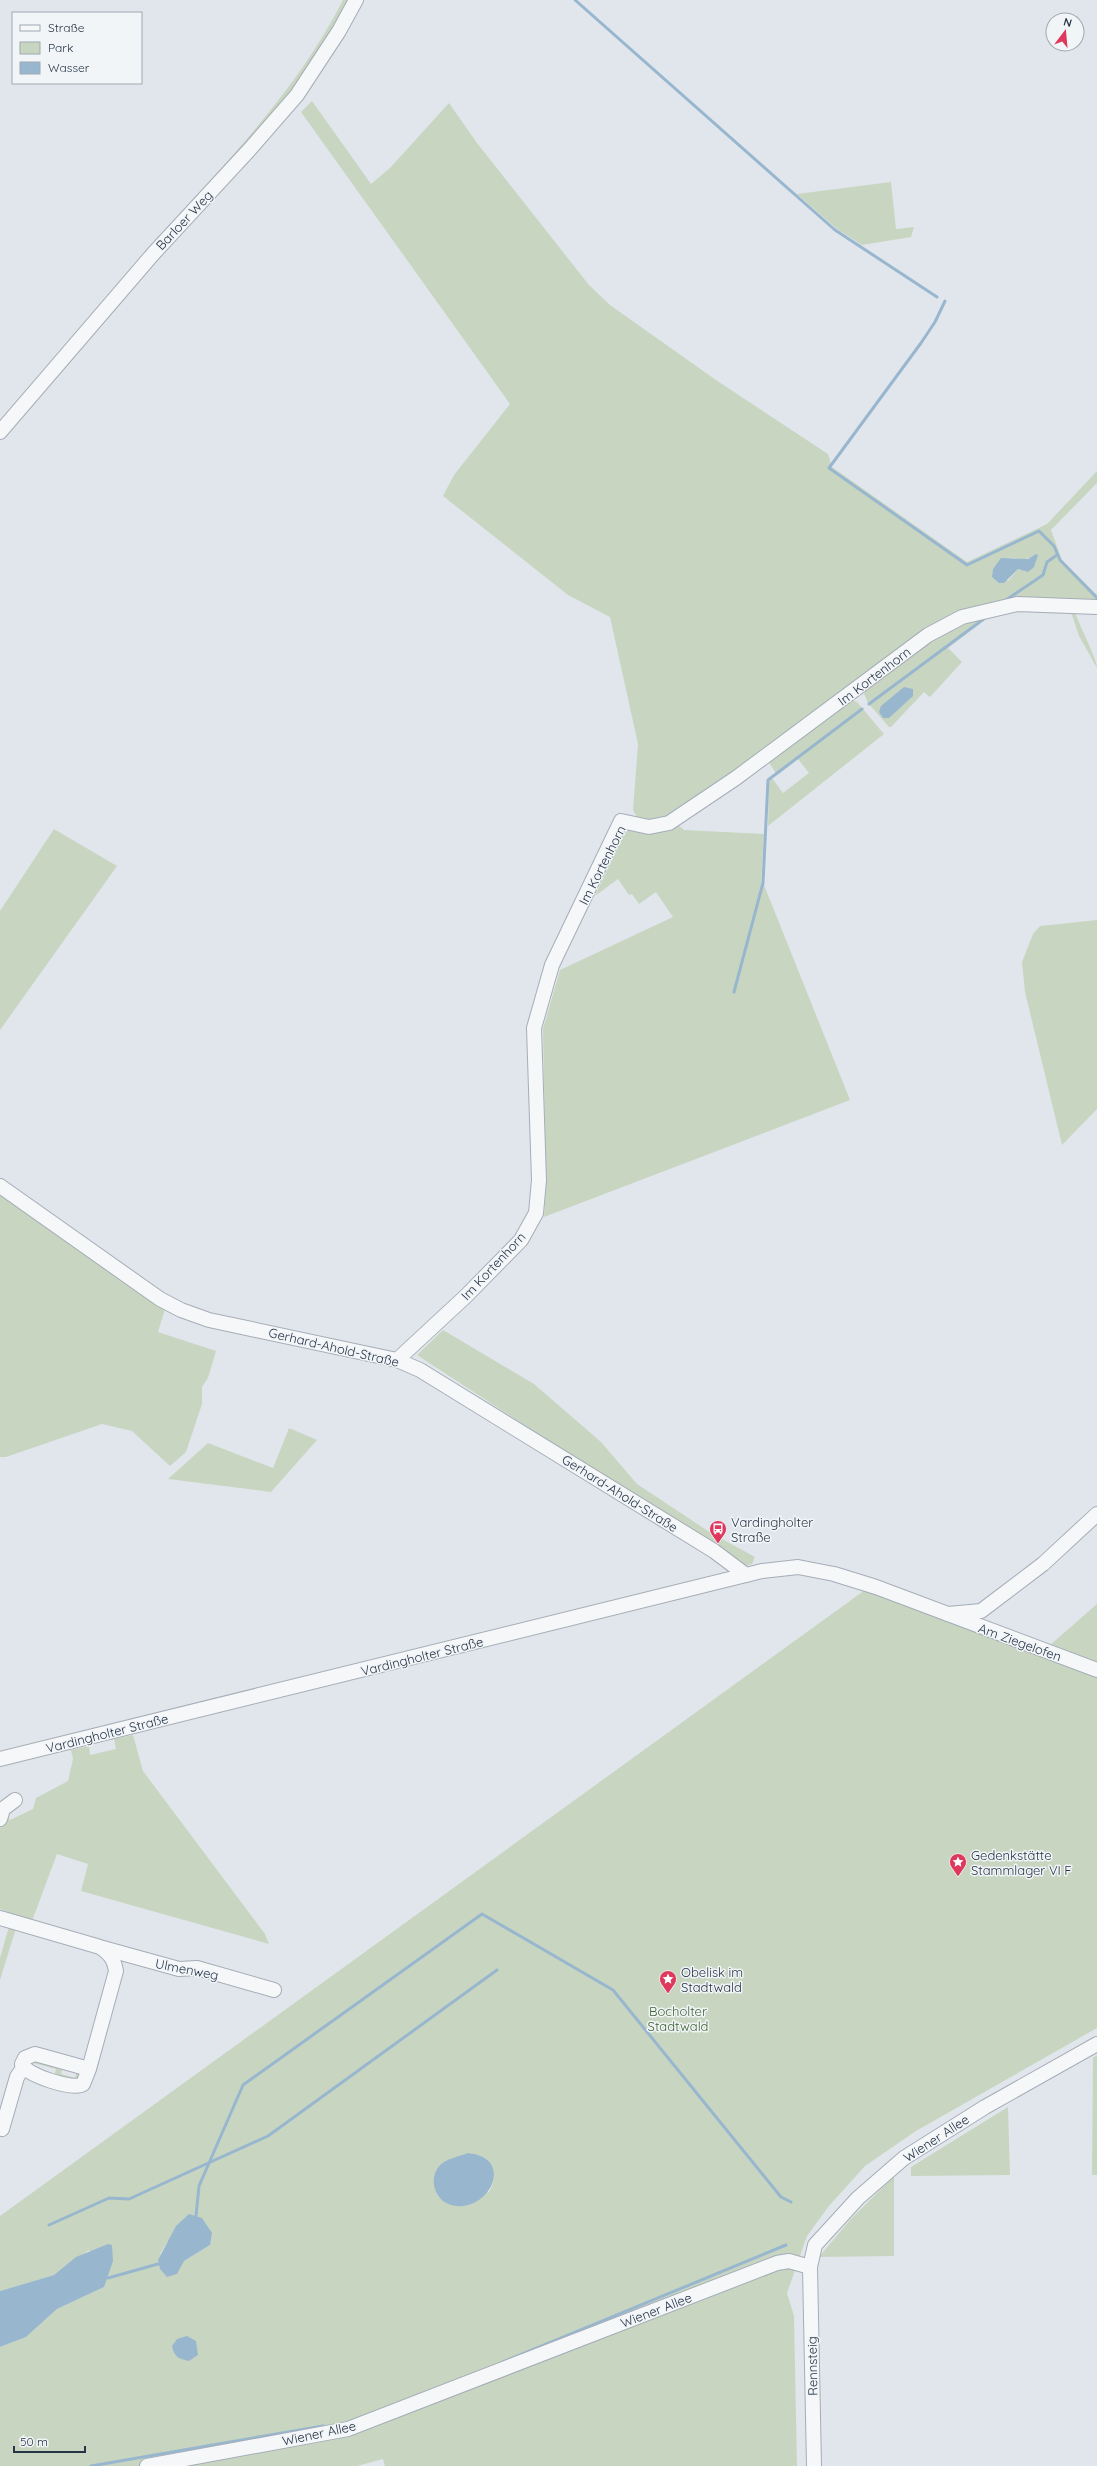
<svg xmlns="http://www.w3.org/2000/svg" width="1097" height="2466" font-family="Quicksand,sans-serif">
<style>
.green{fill:#c8d6c1;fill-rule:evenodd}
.water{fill:#98b7cf}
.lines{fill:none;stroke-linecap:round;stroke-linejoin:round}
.stream{stroke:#98b7cf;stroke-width:3}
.minor-casing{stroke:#a5adb7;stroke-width:16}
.minor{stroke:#f5f7f9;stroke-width:14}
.labels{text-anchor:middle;stroke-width:3;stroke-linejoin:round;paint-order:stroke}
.street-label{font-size:13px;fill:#273446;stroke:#f1f5f8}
.poi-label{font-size:13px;fill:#273446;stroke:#f1f5f8;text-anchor:start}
.park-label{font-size:13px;fill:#3f6333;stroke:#f1f5f8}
</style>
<rect width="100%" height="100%" fill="#e1e6ec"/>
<g class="green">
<path d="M343,0H350L295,88L155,245H151C221,168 296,93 343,0Z"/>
<path d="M312,101L371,184L390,168L449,103L477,143L589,285L610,305L716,380L828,454L832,467L967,562L1047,524L1097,471V483L1051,530L1062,560L1097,595V600L977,607L663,819L652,822L638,819L633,810L638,744L610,617L568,595L443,496L454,475L510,404L301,112ZM1036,554L1028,572L1018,569L1008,581L993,569C1012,548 1020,567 1036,554Z"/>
<polygon points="891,182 896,229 914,227 911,237 862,245 837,229 797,194"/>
<path d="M1071,612H1075C1079,625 1097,659 1097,668L1079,636Z"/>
<path d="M984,617L986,619L948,648L962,662L930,697L924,692L891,727H889L868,703L863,691C902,662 938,632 984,617Z"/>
<polygon points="851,700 857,702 884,734 768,826 769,781 772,778 783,793 809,773 798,759 777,775 768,761"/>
<polygon points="676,823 684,830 764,834 761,886 764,885 850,1100 544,1217 546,1189 543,1029 560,970 673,917 656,892 639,904 632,894 629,895 618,879 595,896 623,836 628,830"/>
<polygon points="54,829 117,866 0,1030 0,911"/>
<polygon points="1097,920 1097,1109 1062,1145 1025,992 1022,962 1033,934 1040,926"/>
<polygon points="0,1195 165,1309 158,1332 216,1351 208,1378 202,1387 202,1404 186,1452 170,1466 132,1431 102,1424 6,1457 0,1457"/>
<polygon points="443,1330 534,1384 601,1442 637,1484 711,1533 755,1557 752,1564 742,1567 417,1355"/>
<polygon points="289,1428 317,1440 271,1492 168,1479 208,1443 273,1468"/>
<path d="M865,1590L1097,1675V2028L916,2131L865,2166L829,2206L807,2236L787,2293L794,2316L797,2466H385L383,2459L357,2466H0V2347L26,2337L57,2309L104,2287L89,2250L54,2275L0,2291V2216ZM468,2153C490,2155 500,2173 489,2192L448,2204L436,2193ZM168,2241L210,2245L184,2261L160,2254Z"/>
<polygon points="1097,1604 1097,1663 1049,1646"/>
<polygon points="133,1735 143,1771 265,1934 269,1944 81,1891 88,1864 57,1854 32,1921 0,1909 0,1829 4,1816 7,1815 10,1820 33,1809 36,1798 68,1781 73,1759 71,1750 89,1746 90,1755 116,1749 114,1739"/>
<polygon points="10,1923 17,1925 0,1980 0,1958"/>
<polygon points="1097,2055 1097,2175 1092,2175 1093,2058"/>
<polygon points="30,2058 63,2066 61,2074 75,2078 77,2070 80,2072 79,2081 54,2077 56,2069 33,2063 30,2070"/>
<polygon points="1008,2107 1010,2175 911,2176 911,2167"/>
<polygon points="894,2176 894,2256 819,2257 850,2220"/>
</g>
<g class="water">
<polygon points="1036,554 1038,555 1034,567 1028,572 1018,569 1004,583 999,583 992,577 993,569 1001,558 1028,559"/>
<polygon points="904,687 913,689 913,696 889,718 883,718 879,712 881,706"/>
<path d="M468,2153C517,2158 488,2215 451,2205C434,2200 428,2178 440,2165C446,2159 460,2156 468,2153Z"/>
<polygon points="189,2214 202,2218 212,2233 210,2245 184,2261 177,2274 167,2277 160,2269 158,2260 176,2226"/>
<polygon points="108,2244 112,2245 113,2261 104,2287 57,2309 26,2337 0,2347 0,2291 54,2275 76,2257"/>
<path d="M187,2336L196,2341L198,2355L189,2361C179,2359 174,2357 172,2346L177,2339Z"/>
</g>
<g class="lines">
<g class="stream">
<polyline points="575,0 835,230 937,297"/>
<polyline points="945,301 935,322 921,343 829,468 967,565 1039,531 1054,546 1060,560 1097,598"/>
<polyline points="1006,600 1043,575 1047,562 1057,555"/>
<polyline points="869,704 985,618"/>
<polyline points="734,992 763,883 768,780 862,709"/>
<polyline points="196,2216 199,2186 243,2085 482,1914 613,1990 781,2197 791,2202"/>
<polyline points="49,2225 109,2198 129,2199 268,2136 497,1970"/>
<polyline points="108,2278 158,2264"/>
<polyline points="503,2362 786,2245"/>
<polyline points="91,2466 323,2426"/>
</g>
<defs>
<g id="minor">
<polyline points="0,432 153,254 250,149 297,95 339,31 356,0"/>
<polyline points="0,1186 160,1299 181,1310 209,1320 397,1360 420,1370 714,1551 746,1575"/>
<polyline points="397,1360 466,1296 521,1240 536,1213 539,1180 534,1028 552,965 621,821 649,827 669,823 736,778 928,635 962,617 1017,604 1097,607"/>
<polyline points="948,1614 981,1611 1043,1564 1097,1514"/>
<polyline points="0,1759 762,1571 798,1567 834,1574 876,1587 1097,1670"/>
<polyline points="0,1819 3,1809 15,1800"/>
<path d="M0,1918L100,1947C110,1954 114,1959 116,1971L89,2069L83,2084C75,2091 25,2075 22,2064L25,2058L35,2054L89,2069"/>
<polyline points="103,1948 179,1969 197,1968 274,1990"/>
<polyline points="2,2129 17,2077 23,2068"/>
<polyline points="147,2466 348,2429 777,2263 789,2261 810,2267"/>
<polyline points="814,2466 810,2267 815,2245 858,2198 904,2158 985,2107 1097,2044"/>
</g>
</defs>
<use href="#minor" class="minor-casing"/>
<use href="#minor" class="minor"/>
</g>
<defs>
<symbol id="bus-pin" viewBox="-11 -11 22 30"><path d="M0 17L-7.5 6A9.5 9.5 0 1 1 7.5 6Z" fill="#de395c" stroke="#f1f5f8"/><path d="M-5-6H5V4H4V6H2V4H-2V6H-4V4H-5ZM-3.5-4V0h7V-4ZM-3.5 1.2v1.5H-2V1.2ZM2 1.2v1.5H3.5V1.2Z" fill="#fff"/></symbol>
<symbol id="sight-pin" viewBox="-11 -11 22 30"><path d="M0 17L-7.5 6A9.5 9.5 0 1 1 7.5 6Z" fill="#de395c" stroke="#f1f5f8"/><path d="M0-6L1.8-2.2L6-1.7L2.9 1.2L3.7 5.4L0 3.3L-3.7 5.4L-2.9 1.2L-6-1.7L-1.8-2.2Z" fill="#fff"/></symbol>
</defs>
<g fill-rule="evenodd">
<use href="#bus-pin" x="708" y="1519" width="20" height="27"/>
<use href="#sight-pin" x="948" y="1852" width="20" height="27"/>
<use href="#sight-pin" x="658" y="1969" width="20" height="27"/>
</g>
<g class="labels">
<g class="street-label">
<text transform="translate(184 220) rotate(-47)" y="5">Barloer Weg</text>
<text transform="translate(874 676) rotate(-37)" y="5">Im Kortenhorn</text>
<text transform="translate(602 865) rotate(-63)" y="5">Im Kortenhorn</text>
<text transform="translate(493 1266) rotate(-47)" y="5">Im Kortenhorn</text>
<text transform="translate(334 1347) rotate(13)" y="5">Gerhard-Ahold-Straße</text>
<text transform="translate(620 1493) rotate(32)" y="5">Gerhard-Ahold-Straße</text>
<text transform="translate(1020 1642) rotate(20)" y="5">Am Ziegelofen</text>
<text transform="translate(422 1656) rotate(-14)" y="5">Vardingholter Straße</text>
<text transform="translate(107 1733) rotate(-14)" y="5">Vardingholter Straße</text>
<text transform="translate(187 1969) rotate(11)" y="5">Ulmenweg</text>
<text transform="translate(936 2138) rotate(-33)" y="5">Wiener Allee</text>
<text transform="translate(656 2310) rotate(-21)" y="5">Wiener Allee</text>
<text transform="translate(812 2366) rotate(-91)" y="5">Rennsteig</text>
<text transform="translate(319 2433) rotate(-12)" y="5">Wiener Allee</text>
</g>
<g class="poi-label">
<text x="731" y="1527">Vardingholter<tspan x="731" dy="15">Straße</tspan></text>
<text x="971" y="1860">Gedenkstätte<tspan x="971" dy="15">Stammlager VI F</tspan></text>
<text x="681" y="1977">Obelisk im<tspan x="681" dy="15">Stadtwald</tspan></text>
</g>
<g class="park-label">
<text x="678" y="2016">Bocholter<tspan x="678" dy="15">Stadtwald</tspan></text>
</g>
</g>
<rect x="12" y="12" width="130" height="72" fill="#f1f5f8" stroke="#a0a8b1"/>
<rect x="20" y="25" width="20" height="6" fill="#f5f7f9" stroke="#a0a8b1"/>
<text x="48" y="32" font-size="12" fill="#273446">Straße</text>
<rect x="20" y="42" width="20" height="12" fill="#c8d6c1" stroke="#a0a8b1"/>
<text x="48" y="52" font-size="12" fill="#273446">Park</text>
<rect x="20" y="62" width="20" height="12" fill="#98b7cf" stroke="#a0a8b1"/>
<text x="48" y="72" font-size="12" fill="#273446">Wasser</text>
<g transform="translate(1065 32) rotate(16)"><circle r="19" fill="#f1f5f8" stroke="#a0a8b1"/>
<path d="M0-3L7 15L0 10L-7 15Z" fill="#de395c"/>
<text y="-6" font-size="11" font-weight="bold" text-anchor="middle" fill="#273446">N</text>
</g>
<path d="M14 2446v6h71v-6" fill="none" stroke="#273446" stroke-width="2"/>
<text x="20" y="2446" font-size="12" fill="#273446" stroke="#f1f5f8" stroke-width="3" paint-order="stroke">50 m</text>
</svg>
